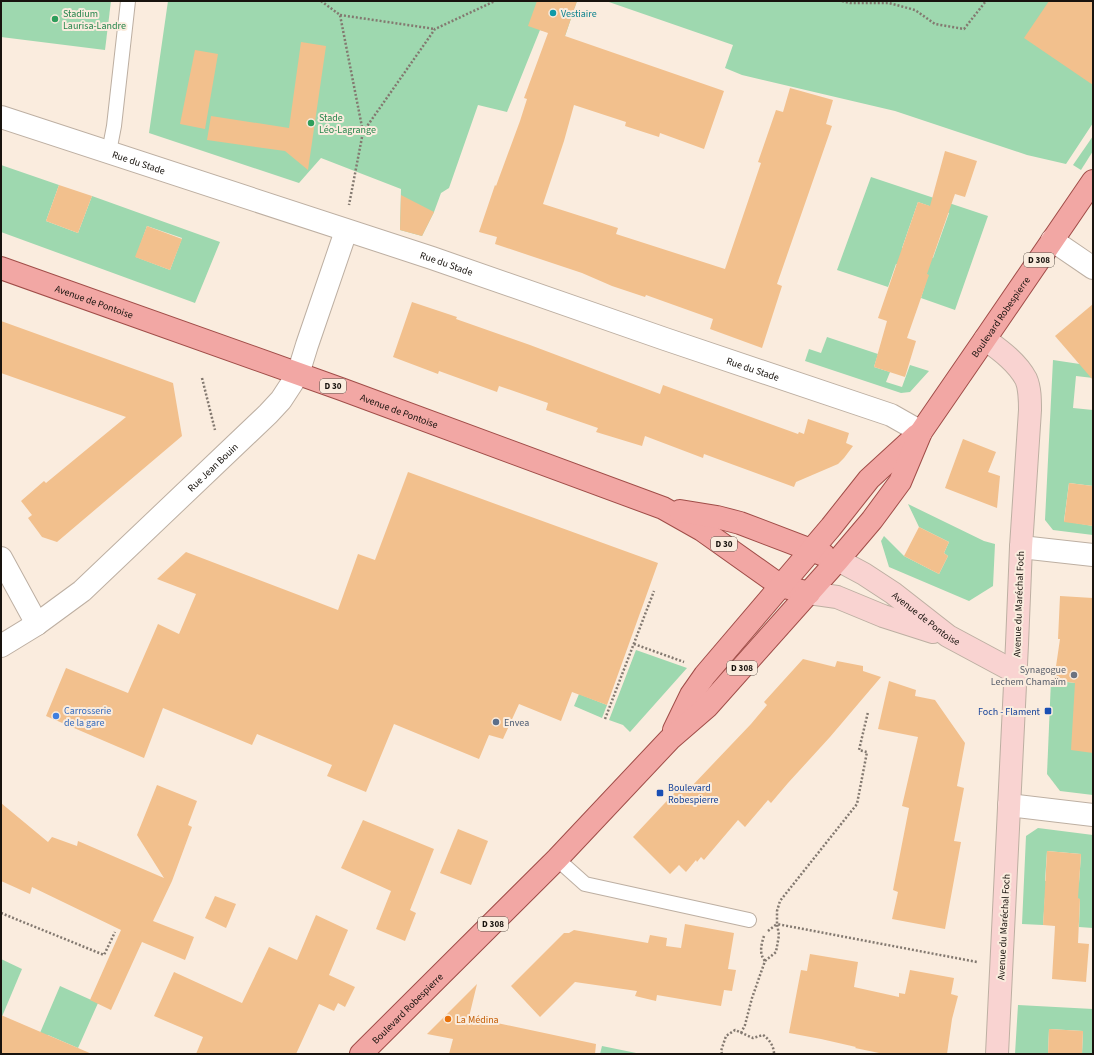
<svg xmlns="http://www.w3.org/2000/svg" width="1094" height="1055" font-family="'Source Sans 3',sans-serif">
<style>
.green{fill:#9ed8af;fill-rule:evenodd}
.building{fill:#f2c08d}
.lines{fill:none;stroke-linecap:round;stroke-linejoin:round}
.lane-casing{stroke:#bdafa2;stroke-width:16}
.street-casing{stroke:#bdafa2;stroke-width:24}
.secondary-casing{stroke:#bdafa2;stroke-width:24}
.primary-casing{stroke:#a04d48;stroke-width:24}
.path{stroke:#837970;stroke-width:2.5;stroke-dasharray:2 2;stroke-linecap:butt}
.lane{stroke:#fff;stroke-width:14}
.street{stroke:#fff;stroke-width:22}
.secondary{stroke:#f9d3d1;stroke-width:22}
.primary{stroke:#f2a7a4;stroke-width:22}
.culture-dot{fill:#0f9aa8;stroke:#faecde;stroke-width:1.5}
.leisure-dot{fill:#2e9e5b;stroke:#faecde;stroke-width:1.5}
.worship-dot{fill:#6b7280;stroke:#faecde;stroke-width:1.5}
.transit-dot{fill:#1a4fb4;stroke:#faecde;stroke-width:1.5}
.shop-dot{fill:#3f7fe0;stroke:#faecde;stroke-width:1.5}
.service-dot{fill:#5c6f8a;stroke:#faecde;stroke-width:1.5}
.food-dot{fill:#e8710a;stroke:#faecde;stroke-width:1.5}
.labels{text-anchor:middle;stroke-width:4;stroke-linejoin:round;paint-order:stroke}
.shield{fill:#faecde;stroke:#5c544c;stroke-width:1}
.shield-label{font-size:9px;font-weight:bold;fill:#18130e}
.leisure-label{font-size:10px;fill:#27864d;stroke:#faecde;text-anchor:start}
.culture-label{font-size:10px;fill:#0d838f;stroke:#faecde;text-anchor:start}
.street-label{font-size:10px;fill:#18130e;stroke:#faecde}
.worship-label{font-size:10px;fill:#5b616d;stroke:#faecde;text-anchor:end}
.shop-label{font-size:10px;fill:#366cbe;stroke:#faecde;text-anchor:start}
.transit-label{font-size:10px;fill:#164399;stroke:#faecde;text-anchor:end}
.service-label{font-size:10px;fill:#4e5e75;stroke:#faecde;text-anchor:start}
.food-label{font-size:10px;fill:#c56008;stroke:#faecde;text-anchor:start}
</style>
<rect width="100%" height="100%" fill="#faecde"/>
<g class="green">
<polygon points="1,1 111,1 105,50 1,37"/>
<polygon points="168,1 577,1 565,36 540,30 507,112 478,105 449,188 441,193 434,212 422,236 400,230 401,189 321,158 299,183 149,133"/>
<polygon points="606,1 1093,1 1093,123 1066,164 1027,155 895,111 742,75 725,68 733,45"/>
<polygon points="1093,136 1093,151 1081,170 1073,165"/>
<path d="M1,165L59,185L46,221L78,233L92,196L220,242L195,303L1,232ZM147,226L182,238L170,270L136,257Z"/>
<path d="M871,177L988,216L955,310L921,298L928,275L896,264L888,287L837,270ZM918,202L949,213L933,258L902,248Z"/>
<polygon points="827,337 878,354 874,367 890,372 886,382 902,387 910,365 929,371 910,392 901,393 805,361 809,349 821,353"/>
<polygon points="1053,360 1093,366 1093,378 1076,376 1073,408 1093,410 1093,486 1069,483 1064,521 1093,526 1093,535 1053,530 1045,520"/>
<polygon points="908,504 984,541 995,544 993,586 969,601 889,567 881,541 884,536 904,556 939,574 948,556 944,553 949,542 919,527"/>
<polygon points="636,650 687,668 630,732 623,725 609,720"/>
<polygon points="1051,680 1075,683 1093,753 1093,795 1060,791 1047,774"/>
<polygon points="579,694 607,705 602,718 574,706"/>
<path d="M1038,828L1093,835V928L1079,927L1080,899L1045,897L1043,925L1022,924L1026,836ZM1047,851L1081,854L1079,883L1045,881Z"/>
<polygon points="1,959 22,969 1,1019"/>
<polygon points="60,986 98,1003 78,1048 48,1035 40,1054 31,1054"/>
<polygon points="1018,1005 1093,1009 1093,1054 1082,1054 1083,1031 1049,1029 1048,1054 1015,1054"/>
<polygon points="602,1046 641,1054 600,1054"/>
</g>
<g class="building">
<polygon points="537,1 577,1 565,36 724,91 704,149 660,133 659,137 625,126 626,122 574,105 564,141 543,204 618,228 616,234 725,269 761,163 758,162 776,110 783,112 790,88 833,100 826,124 832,126 777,284 782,286 762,348 710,329 713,319 646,295 645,297 612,286 582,273 495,244 497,237 479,232 495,185 496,186 520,121 527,99 524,98 548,33 528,26"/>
<polygon points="1049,1 1093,1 1093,85 1024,38"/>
<polygon points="301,42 326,46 308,170 285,151 207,140 211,116 289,128"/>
<polygon points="195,50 218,54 205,129 180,124"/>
<polygon points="945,151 977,161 965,197 955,194 927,274 929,275 907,338 916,341 905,377 874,367 887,321 878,318 918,202 930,206"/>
<polygon points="59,185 92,196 78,233 46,221"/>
<polygon points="401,195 434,212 422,236 400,230"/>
<polygon points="147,226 182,239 170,270 135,257"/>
<polygon points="412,302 457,317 456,319 530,345 660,394 663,385 798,434 799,432 804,434 808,419 849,433 846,443 853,446 844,458 838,464 796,482 794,487 704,454 703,458 645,436 642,446 596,432 598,428 546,410 548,403 499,386 497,392 439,371 438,374 393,357"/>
<polygon points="1093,304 1093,380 1055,336"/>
<polygon points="1,321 173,383 182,436 57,542 42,537 28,518 32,515 21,501 44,481 46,483 126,417 1,373"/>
<polygon points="963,439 996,452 988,472 1000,476 997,508 945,488"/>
<polygon points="408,472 658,563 607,705 572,692 561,721 519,704 503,739 489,735 479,759 394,724 366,792 327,776 332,765 257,734 252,745 163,708 144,758 46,716 66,668 128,693 158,624 179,634 196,594 157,579 186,552 338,610 358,554 375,560"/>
<polygon points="1069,483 1093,486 1093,526 1064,522"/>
<polygon points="919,527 949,542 944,553 948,556 939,574 904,556"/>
<polygon points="1060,596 1093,598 1093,753 1071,750 1075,683 1054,680 1060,639 1058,639"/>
<polygon points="803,659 835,667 837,661 863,666 863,671 881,677 830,737 788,783 771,803 768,800 745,827 738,820 704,860 701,857 697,862 696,860 686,872 679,865 670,874 633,837 678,789 680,791 687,784 691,787 751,724 767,705 764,702"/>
<polygon points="889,681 916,690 915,696 935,700 965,743 957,786 964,788 954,841 961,842 945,929 892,919 898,892 893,890 909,808 902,806 918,737 878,729"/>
<polygon points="157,785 197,801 188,825 192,827 172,881 153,921 194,937 185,960 142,942 111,1010 90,1000 121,930 32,887 30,894 1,881 1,803 48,842 52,837 77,846 78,841 164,878 137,835"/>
<polygon points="363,820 434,849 410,910 416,913 405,941 376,929 391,891 341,868"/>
<polygon points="458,829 488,841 471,885 440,873"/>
<polygon points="1047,851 1081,854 1078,898 1080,899 1078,943 1089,944 1086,982 1052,979 1055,926 1043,925"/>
<polygon points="215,896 236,904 226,928 205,918"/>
<polygon points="316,915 348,930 329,975 355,987 345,1007 338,1003 334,1011 319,1004 296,1054 196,1054 203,1037 154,1016 174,972 242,1003 269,947 297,960"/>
<polygon points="685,924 734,933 728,969 736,970 732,991 724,990 721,1006 657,995 656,1001 635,996 637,991 575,982 540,1017 511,986 564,933 569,933 574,930 648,943 650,935 667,938 666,946 681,948"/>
<polygon points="810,954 858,962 854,987 899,997 899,993 905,994 910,970 954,978 951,994 958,996 952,1019 947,1054 884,1054 855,1048 856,1047 821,1039 789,1033 801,970 807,971"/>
<polygon points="477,984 469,1017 596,1044 595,1054 449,1054 453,1039 427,1034"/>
<polygon points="1,1015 92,1054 1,1054"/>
<polygon points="1049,1029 1083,1031 1082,1054 1048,1054"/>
</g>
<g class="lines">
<defs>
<g id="lane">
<polyline points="109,152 114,126 128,1"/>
<polyline points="557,859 585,884 749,920"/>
</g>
<g id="street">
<path id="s1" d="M1,117L432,258L665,339L891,415L921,432"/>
<polyline points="1052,240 1093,268"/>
<polyline points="1021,547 1093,555"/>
<polyline points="1,558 37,624"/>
<path id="s2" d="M1,646L37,624L82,591L268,414L281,400L298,374L307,345L346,231"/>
<polyline points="1009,805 1093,815"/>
</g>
<g id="secondary">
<path d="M985,339C1000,350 1017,362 1026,379C1030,388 1030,400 1030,410L1021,547L1017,644L997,1054"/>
<path id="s3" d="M838,560L864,574L893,593L948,636L1015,672"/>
<polyline points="809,593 837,597 883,616 933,632"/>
</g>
<g id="primary">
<path id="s4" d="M1,268L341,389L663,508L702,530L781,586L809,593"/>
<polyline points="680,511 717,517 740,523 824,555"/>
<polyline points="674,730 691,695 705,675 831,527 869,479 917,435"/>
<path id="s5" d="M361,1054L557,859L670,739L707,707L838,560L872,520L900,482L921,432L985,339L1093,181"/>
</g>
</defs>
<use href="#lane" class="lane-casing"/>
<use href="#street" class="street-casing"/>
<use href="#secondary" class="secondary-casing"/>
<use href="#primary" class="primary-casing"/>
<g class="path">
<polyline points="321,1 340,15 363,132 349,205"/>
<polyline points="842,1 850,3 889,3 915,10 935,24 964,29 986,1"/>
<polyline points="340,15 435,29"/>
<polyline points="363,132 435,29 495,1"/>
<polyline points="202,378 215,430"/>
<polyline points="634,644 684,662"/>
<polyline points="605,719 654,591"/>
<polyline points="1,913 104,955 115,932"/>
<polyline points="768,931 777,924 777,911 780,901 857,804 867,752 859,750 868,712"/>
<path d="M764,936C761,945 759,954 765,961"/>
<polyline points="741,1033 745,1025 752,998 765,961 776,952 779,935 777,924 977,962"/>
<path d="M722,1054L721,1051L726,1036L735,1030L753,1038L763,1035C769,1039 774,1046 774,1054"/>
</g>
<use href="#lane" class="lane"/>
<use href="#street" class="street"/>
<use href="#secondary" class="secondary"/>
<use href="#primary" class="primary"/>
</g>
<circle class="culture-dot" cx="553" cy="13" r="4"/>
<g class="leisure-dot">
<circle cx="55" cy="19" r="4"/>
<circle cx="311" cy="123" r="4"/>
</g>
<circle class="worship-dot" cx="1074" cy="675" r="4"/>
<g class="transit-dot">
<rect x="1044" y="707" width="8" height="8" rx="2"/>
<rect x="656" y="789" width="8" height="8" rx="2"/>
</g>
<circle class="shop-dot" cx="56" cy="716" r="4"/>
<circle class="service-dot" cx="496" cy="722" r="4"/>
<circle class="food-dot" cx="448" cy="1019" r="4"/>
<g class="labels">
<g class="shield">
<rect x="1024" y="253" width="30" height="14" rx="3"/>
<rect x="320" y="379" width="26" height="14" rx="3"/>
<rect x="711" y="537" width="26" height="14" rx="3"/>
<rect x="727" y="661" width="30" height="14" rx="3"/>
<rect x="478" y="917" width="30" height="14" rx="3"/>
</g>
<g class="shield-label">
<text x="1039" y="263">D 308</text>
<text x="333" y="389">D 30</text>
<text x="724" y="547">D 30</text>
<text x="742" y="671">D 308</text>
<text x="493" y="927">D 308</text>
</g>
<g class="leisure-label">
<text x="63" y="17">Stadium<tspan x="63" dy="12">Laurisa-Landre</tspan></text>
<text x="319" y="121">Stade<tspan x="319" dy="12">Léo-Lagrange</tspan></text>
</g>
<g class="culture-label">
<text x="561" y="17">Vestiaire</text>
</g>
<g class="street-label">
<text dy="4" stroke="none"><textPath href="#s1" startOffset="145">Rue du Stade</textPath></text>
<text dy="4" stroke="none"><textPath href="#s1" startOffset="469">Rue du Stade</textPath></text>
<text dy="4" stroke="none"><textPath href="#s4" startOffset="99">Avenue de Pontoise</textPath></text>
<text dy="4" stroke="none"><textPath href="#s5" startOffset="981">Boulevard Robespierre</textPath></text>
<text dy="4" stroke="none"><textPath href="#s1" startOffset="793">Rue du Stade</textPath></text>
<text dy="4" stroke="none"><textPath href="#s4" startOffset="423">Avenue de Pontoise</textPath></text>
<text dy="4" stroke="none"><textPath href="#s2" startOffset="278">Rue Jean Bouin</textPath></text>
<text transform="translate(1018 604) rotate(-88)" y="4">Avenue du Maréchal Foch</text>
<text dy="4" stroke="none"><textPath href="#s3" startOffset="106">Avenue de Pontoise</textPath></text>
<text transform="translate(1003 927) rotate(-87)" y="4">Avenue du Maréchal Foch</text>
<text dy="4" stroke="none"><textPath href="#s5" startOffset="65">Boulevard Robespierre</textPath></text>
</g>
<g class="worship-label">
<text x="1066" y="673">Synagogue<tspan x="1066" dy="12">Lechem Chamaïm</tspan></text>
</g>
<g class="shop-label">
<text x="64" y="714">Carrosserie<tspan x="64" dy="12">de la gare</tspan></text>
</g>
<g class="transit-label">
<text x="1040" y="715">Foch - Flament</text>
<text x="668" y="791" text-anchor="start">Boulevard<tspan x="668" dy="12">Robespierre</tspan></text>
</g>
<g class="service-label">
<text x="504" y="726">Envea</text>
</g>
<g class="food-label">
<text x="456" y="1023">La Médina</text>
</g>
</g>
<rect width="1094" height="1055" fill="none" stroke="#18130e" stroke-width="4"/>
</svg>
